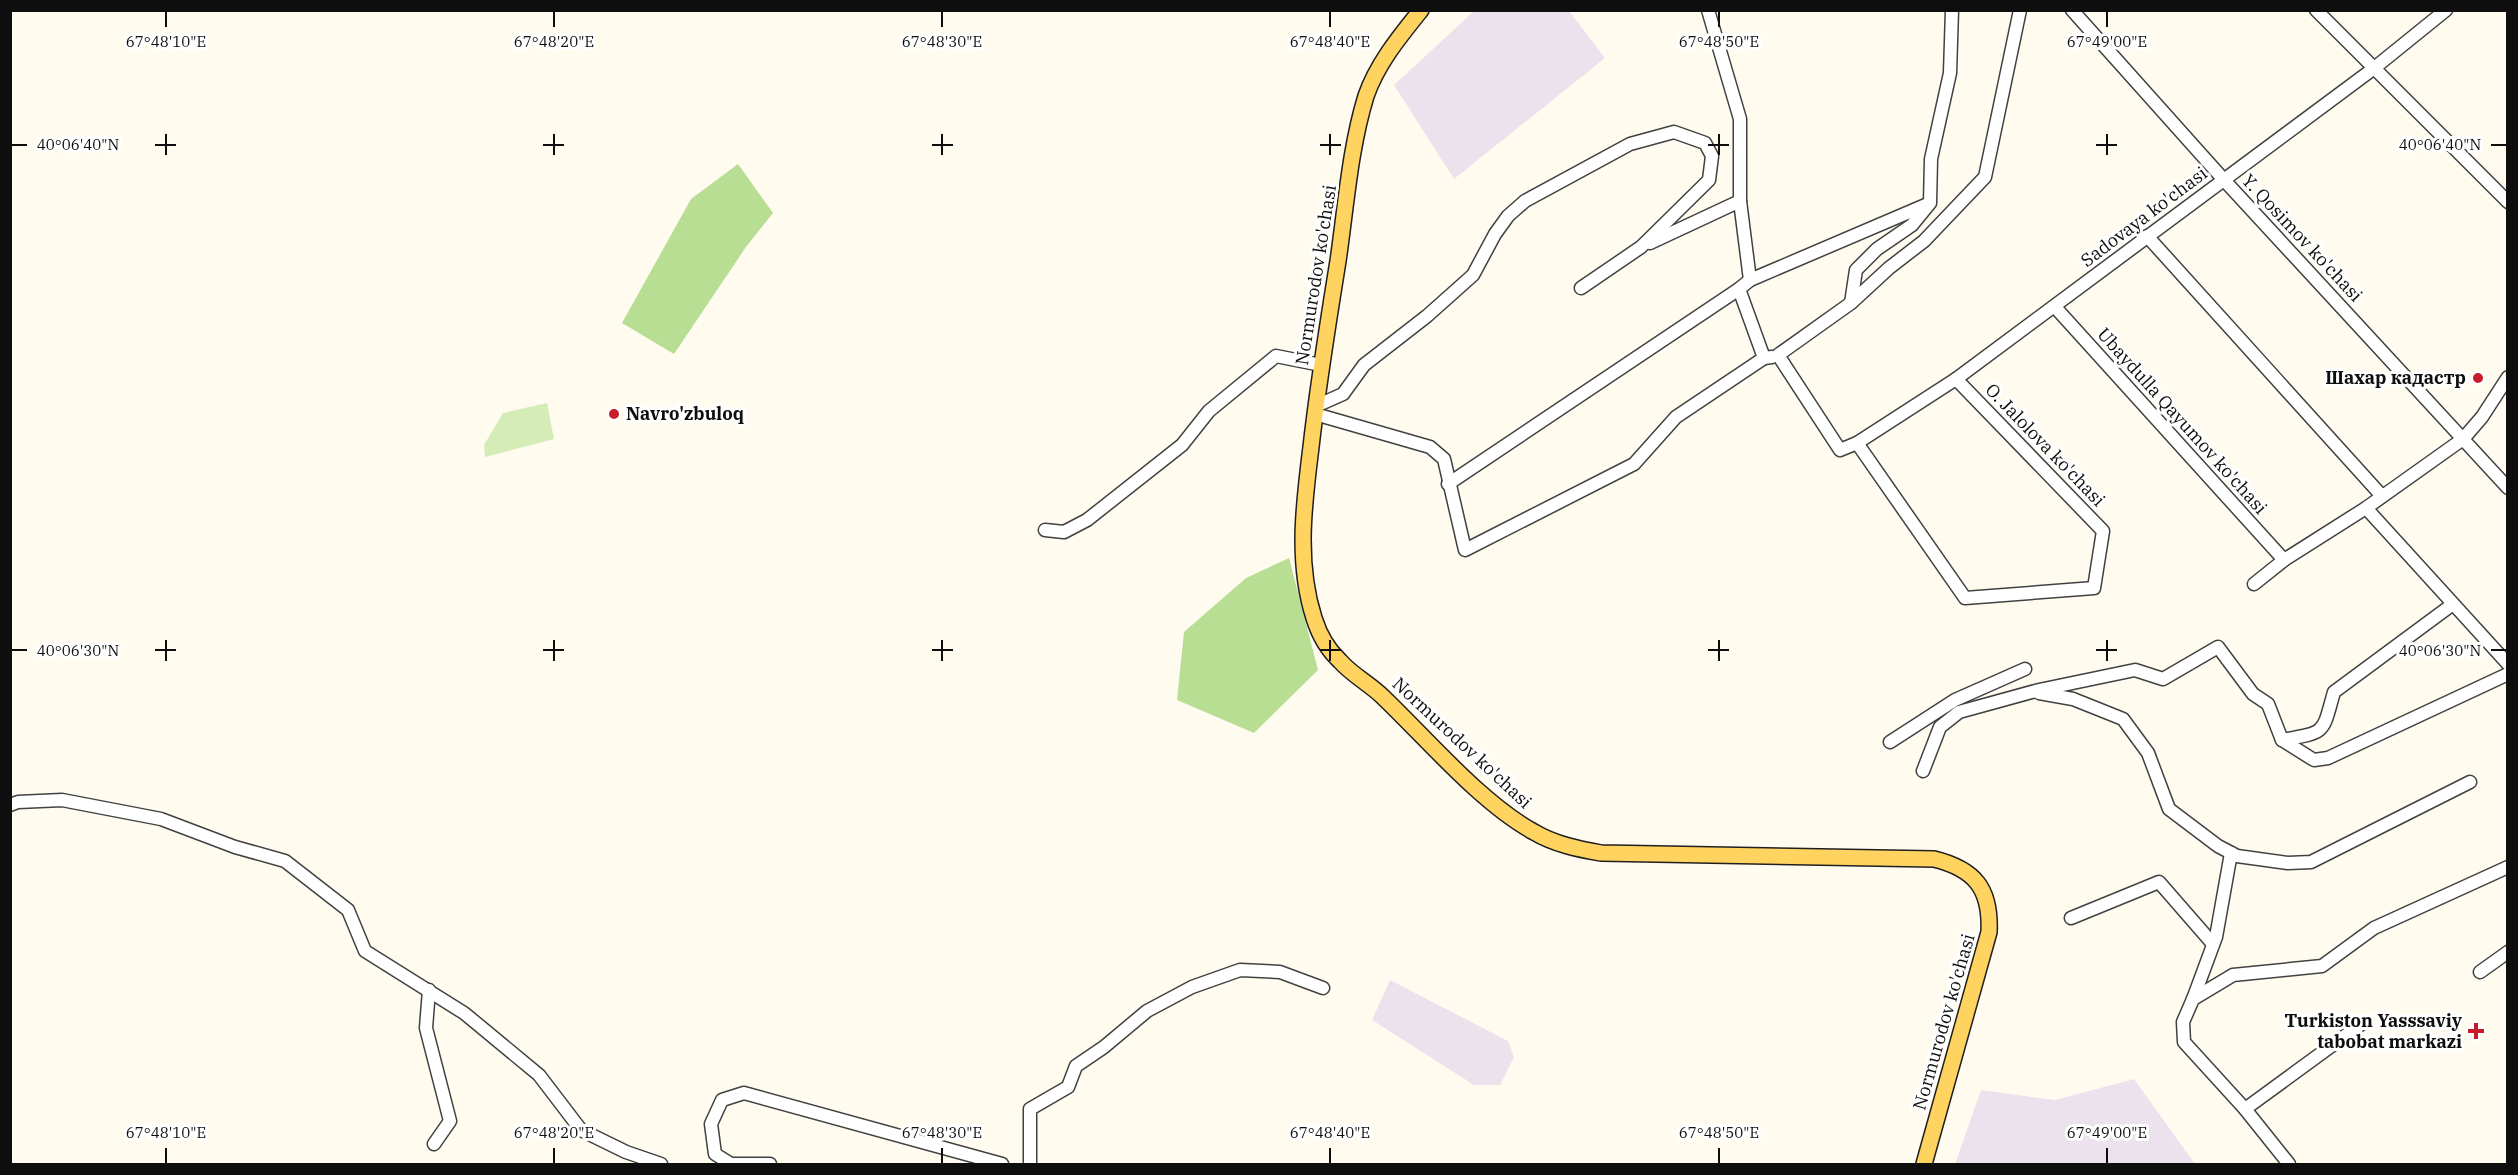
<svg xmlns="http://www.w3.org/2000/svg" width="2518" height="1175" font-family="'IBM Plex Serif',serif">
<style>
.industrial{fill:#ece2ed}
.green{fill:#d4edb6}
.forest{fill:#b8de94}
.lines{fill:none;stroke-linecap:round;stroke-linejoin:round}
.minor-casing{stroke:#414141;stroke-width:15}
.major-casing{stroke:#1f1f1f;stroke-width:18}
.minor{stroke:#fff;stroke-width:12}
.major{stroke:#ffd35f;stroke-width:15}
.ticks{fill:none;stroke:#0e0e0e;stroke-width:2}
.poi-dot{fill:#c81c2a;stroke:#fff;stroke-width:2}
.labels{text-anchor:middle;stroke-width:6;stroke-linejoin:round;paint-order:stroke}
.street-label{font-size:18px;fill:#0e0e0e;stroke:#fff}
.poi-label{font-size:18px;font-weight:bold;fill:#0e0e0e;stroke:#fff;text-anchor:end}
.ticks-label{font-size:15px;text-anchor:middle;fill:#0e0e0e;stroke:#fff;stroke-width:6;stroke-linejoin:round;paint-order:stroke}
</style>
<rect width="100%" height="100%" fill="#fffbef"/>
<g class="industrial">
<polygon points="1474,11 1569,11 1605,58 1454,179 1394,85"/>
<polygon points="1390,980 1508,1041 1514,1057 1500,1085 1474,1085 1372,1020"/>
<polygon points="2134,1079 2195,1164 1955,1164 1981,1090 2055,1100"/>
</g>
<polygon class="green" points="547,403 554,439 485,457 484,445 503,413"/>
<g class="forest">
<polygon points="738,164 773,213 746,247 674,354 622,323 691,199"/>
<polygon points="1289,558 1318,670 1254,733 1177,700 1184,632 1246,578"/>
</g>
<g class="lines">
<defs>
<g id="minor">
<polyline points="1708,10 1740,119 1740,201 1750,280 1739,289 1764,358 1772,357"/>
<polyline points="2072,10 2224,180 2508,488"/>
<polyline points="2316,10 2508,202"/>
<polyline points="2147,236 2381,495"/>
<polyline points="1650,243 1740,201"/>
<polyline points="1750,280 1928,204"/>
<polyline points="1851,303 1856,270 1877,249 1912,225 1930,203 1931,159 1950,73 1952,10"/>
<polyline points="2055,307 2284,560"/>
<polyline points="1956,379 2103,531 2094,588 1965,598 1857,443 1840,450 1778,355 1851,303 1889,268 1924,241 1985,177 2020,10"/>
<polyline points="1316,406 1343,394 1364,365 1427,316 1473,275 1495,234 1508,216 1525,201 1630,144 1674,132 1705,143 1712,156 1709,180 1641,247 1581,288"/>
<polyline points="1315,414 1430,447 1444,459 1465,550 1634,464 1676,417 1764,358"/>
<polyline points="1857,443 1956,379 2373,69 2446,10"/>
<polyline points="1448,484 1739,289"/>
<polyline points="2366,508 2508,664"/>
<polyline points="1045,530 1064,532 1087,520 1182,445 1209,411 1276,356 1321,365"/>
<polyline points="2254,584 2284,560 2366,508 2463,439 2482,417 2508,377"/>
<polyline points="2039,693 2073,699 2123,719 2148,753 2169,809 2218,846 2237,856 2288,863 2311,862 2470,782"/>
<path d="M2282,740C2327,732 2322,734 2334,692L2453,604"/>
<polyline points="1890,742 1955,700 2025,669"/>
<polyline points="1923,771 1940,727 1959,712 2039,690 2135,670 2163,679 2218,647 2253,694 2268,704 2282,740 2314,760 2328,758 2508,674"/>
<polyline points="10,805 18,802 62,800 161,819 235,847 285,861 348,910 365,951 464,1013 539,1075 581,1130 626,1152 661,1164"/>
<polyline points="2071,918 2159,882 2213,944"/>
<polyline points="2480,972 2508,952"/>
<polyline points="429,990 426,1028 450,1121 434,1144"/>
<polyline points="2193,999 2216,937 2231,853"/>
<polyline points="2245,1109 2360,1025"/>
<polyline points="731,1164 715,1154 711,1124 722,1100 744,1093 1002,1164"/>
<polyline points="734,1164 770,1164"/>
<polyline points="1030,1164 1030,1109 1068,1087 1076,1066 1104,1047 1147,1011 1192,987 1240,970 1280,972 1323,988"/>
<polyline points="2289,1164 2245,1109 2184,1042 2183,1022 2193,999 2233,975 2322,966 2374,928 2508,867"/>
</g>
<path id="major" d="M1421,10C1400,36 1377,64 1366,96C1350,148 1346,206 1338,261C1328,323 1318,384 1311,447C1304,503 1296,562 1314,618C1319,634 1328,650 1340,661C1352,675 1370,684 1383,697C1427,739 1481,803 1534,832C1554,844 1578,849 1601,853L1934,859C1975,869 1991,889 1989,932L1924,1164"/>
</defs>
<use href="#minor" class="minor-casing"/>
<use href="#major" class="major-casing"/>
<use href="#minor" class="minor"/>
<use href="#major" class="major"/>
</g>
<path class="ticks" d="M166,12V27M554,12V27M942,12V27M1330,12V27M1719,12V27M2107,12V27M166,134V155M554,134V155M942,134V155M1330,134V155M1719,134V155M2107,134V155M12,145H27M155,145H176M543,145H564M932,145H953M1320,145H1341M1708,145H1729M2096,145H2117M2491,145H2506M166,640V661M554,640V661M942,640V661M1330,640V661M1719,640V661M2107,640V661M12,650H27M155,650H176M543,650H564M932,650H953M1320,650H1341M1708,650H1729M2096,650H2117M2491,650H2506M166,1148V1163M554,1148V1163M942,1148V1163M1330,1148V1163M1719,1148V1163M2107,1148V1163"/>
<g class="poi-dot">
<circle cx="2478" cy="378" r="6"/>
<circle cx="614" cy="414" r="6"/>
<path d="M2473 1022h6v6h6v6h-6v6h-6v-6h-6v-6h6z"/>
</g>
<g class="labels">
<g class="street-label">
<text transform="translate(2144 217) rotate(-37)" y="6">Sadovaya ko'chasi</text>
<text transform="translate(2302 238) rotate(47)" y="6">Y. Qosimov ko'chasi</text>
<text transform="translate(1316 275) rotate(-81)" y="6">Normurodov ko'chasi</text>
<text transform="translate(2182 421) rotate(48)" y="6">Ubaydulla Qayumov ko'chasi</text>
<text transform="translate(2045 445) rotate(46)" y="6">O. Jalolova ko'chasi</text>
<text transform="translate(1462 743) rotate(43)" y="6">Normurodov ko'chasi</text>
<text transform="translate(1944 1022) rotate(-74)" y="6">Normurodov ko'chasi</text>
</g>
<g class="poi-label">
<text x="2466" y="384">Шахар кадастр</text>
<text x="626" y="420" text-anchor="start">Navro'zbuloq</text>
<text x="2462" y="1027">Turkiston Yasssaviy<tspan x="2462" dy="21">tabobat markazi</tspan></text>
</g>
</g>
<g class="ticks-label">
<text x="166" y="47">67°48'10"E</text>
<text x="554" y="47">67°48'20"E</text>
<text x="942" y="47">67°48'30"E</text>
<text x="1330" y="47">67°48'40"E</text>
<text x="1719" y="47">67°48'50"E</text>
<text x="2107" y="47">67°49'00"E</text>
<text x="78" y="150">40°06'40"N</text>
<text x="2440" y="150">40°06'40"N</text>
<text x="78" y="656">40°06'30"N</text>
<text x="2440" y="656">40°06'30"N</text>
<text x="166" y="1138">67°48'10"E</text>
<text x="554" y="1138">67°48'20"E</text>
<text x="942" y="1138">67°48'30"E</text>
<text x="1330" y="1138">67°48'40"E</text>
<text x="1719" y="1138">67°48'50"E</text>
<text x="2107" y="1138">67°49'00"E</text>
</g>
<rect width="2518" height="1175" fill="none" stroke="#0e0e0e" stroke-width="24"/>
</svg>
